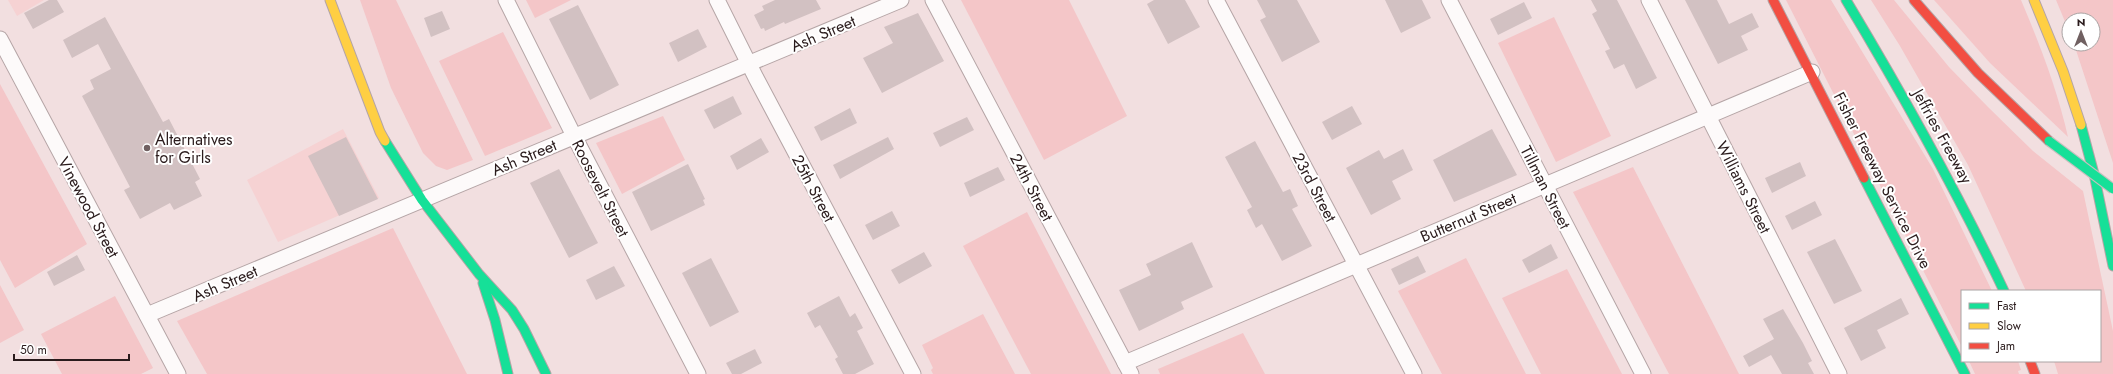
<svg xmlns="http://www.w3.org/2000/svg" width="2113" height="374" font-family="Jost,sans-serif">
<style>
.built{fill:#f6d2d3}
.green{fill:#f4c6c8}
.building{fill:#d2c1c2}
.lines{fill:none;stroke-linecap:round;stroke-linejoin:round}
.street-casing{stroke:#b5a5a6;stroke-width:17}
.fast-casing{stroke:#b5a5a6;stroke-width:11}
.slow-casing{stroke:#b5a5a6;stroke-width:11}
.jam-casing{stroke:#b5a5a6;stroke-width:11}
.street{stroke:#fdfafa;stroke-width:15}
.fast{stroke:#16e098;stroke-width:9}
.slow{stroke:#ffcf43;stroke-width:9}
.jam{stroke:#f24e42;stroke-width:9}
.fast-bridge-casing{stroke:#c7bebe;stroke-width:11;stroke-linecap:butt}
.fast-bridge{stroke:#16e098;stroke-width:9}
.poi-dot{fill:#706061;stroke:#fff;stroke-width:1.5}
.labels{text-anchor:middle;stroke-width:4;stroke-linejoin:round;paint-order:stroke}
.street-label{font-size:16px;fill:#2a1b1c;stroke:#fff}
.poi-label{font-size:16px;fill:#2a1b1c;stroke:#fff;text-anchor:start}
</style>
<rect width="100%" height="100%" fill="#f2dfe0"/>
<g class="built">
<polygon points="8,0 44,0 17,16"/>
<polygon points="343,129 379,198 278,242 247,180"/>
</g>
<g class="green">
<polygon points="360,0 396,0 473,160 447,170 436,166 423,153 391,88"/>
<polygon points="526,0 571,0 535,18"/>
<polygon points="961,0 1069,0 1127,116 1044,160"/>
<polygon points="1786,0 1831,0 1933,169 1992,291 1962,291 1962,347"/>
<polygon points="1871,0 1894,0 1949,67 1988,107 2033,151 2083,191 2113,331 2113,374 2058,374 2054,361 2100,361 2100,291 2026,291 1968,165 1900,46"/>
<path d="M1934,0H2021C2040,45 2057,89 2068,137L1990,63Z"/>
<polygon points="2056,0 2113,0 2113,163 2074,44 2093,44 2093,20 2069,20 2069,31"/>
<polygon points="1554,17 1611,136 1556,162 1498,43"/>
<polygon points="503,32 552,128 485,156 439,61"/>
<polygon points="0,84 87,244 15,288 0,260"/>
<polygon points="663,116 685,160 622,194 596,143"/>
<polygon points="1633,167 1739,374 1669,374 1573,192"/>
<polygon points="1027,212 1111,374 1031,374 963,246"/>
<polygon points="393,228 467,374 207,374 177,321"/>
<polygon points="1466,258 1526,374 1442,374 1398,291"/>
<polygon points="1567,269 1622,374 1541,374 1502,298"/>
<polygon points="0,285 24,330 0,343"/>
<polygon points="115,296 153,368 141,374 62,374 41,334"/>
<polygon points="983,314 1015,374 933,374 931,370 933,368 922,345"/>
<polygon points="1243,333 1265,374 1160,374 1158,369"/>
<polygon points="1969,361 2018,361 2021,370 2018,371 2019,374 1975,374"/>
</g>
<g class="building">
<polygon points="49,0 57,0 64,12 33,29 24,13"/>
<polygon points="775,0 816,0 821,9 785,24 784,22 765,31 764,28 761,29 754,15 764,10 762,6"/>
<polygon points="1154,0 1185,0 1200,27 1168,44 1147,4"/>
<polygon points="1257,0 1297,0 1320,42 1282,62 1260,20 1266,17"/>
<polygon points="1385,0 1422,0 1431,18 1401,33"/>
<polygon points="1591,0 1617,0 1657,78 1636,89 1624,64 1614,69 1605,51 1610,49 1592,14 1597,11"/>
<polygon points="1685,0 1717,0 1729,24 1752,13 1759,27 1741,36 1748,50 1718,64"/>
<polygon points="1524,2 1532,18 1498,35 1490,19"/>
<polygon points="578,5 619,85 590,100 549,19"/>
<polygon points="442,11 450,29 431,37 424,18"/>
<polygon points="918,13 944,61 882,93 863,58 893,43 884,27"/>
<polygon points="105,17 163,122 169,119 200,179 195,182 202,196 174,210 170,203 140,219 124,190 130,187 82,96 94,89 90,80 111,69 98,44 72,58 63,40"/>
<polygon points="698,29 707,47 678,62 669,43"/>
<polygon points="733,96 742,114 714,129 704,110"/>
<polygon points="1352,106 1362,124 1332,140 1322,122"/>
<polygon points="850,108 857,123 821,141 814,127"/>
<polygon points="967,117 974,130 940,147 933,133"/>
<polygon points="1492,129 1517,175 1454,202 1433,160"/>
<polygon points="346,137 378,199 339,216 308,156"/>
<polygon points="888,137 894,149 840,179 833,165"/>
<polygon points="761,138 769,152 737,170 730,156"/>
<polygon points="1255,141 1283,192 1290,189 1298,206 1292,209 1312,246 1282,261 1262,224 1256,228 1247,210 1252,207 1225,157"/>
<polygon points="1403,149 1413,170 1392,181 1401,199 1371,215 1346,168 1379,150 1384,159"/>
<polygon points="1800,162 1806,176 1772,193 1765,178"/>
<polygon points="688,164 705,199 703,200 705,205 651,231 632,192"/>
<polygon points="998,167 1005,180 970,197 964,183"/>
<polygon points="559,169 598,243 569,258 530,183"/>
<polygon points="1815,201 1822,215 1792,230 1785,216"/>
<polygon points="892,211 900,226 873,240 865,225"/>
<polygon points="1835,239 1862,291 1834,304 1807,252"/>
<polygon points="1192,242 1213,287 1181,302 1184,309 1139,331 1119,290 1151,275 1146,264"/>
<polygon points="1551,244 1558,258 1529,273 1522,260"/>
<polygon points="924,252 932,266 899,284 891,270"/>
<polygon points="77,255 85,270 54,286 47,272"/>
<polygon points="1418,256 1426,272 1399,285 1391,269"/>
<polygon points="711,258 739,312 710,327 682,273"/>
<polygon points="614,266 625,286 596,300 586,280"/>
<polygon points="839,296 850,317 855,313 863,328 857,331 874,364 855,374 843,374 835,359 838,357 820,325 815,328 807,313"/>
<polygon points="1901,298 1909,314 1877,330 1886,348 1861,361 1844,328"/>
<polygon points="1783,309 1803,343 1812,361 1808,363 1814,374 1782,374 1771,355 1749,367 1743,356 1774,339 1763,319"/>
<polygon points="755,349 762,363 741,374 732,374 726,363"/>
</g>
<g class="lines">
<defs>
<g id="street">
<polyline points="506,0 574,136 698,374"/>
<polyline points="717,0 756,78 913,374"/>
<polyline points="933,0 1131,374"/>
<polyline points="1216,0 1414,374"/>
<polyline points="1449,0 1643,374"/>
<polyline points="1649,0 1839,374"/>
<polyline points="0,39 178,374"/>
<polyline points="147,315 901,0"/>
<polyline points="1125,363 1812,72"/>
</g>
<g id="fast">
<path d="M1846,0C1903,95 1957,191 2004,291"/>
<polyline points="2081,125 2094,174 2113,266"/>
<polyline points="385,141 422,200 479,274 512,310 524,329 546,374"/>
<polyline points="1864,178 1965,374"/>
<polyline points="483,283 495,320 508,374"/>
</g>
<g id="slow">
<polyline points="330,0 380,132 385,141"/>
<polyline points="2034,0 2063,71 2081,125"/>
</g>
<g id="jam">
<polyline points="1773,0 1864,178"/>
<polyline points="1914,0 1978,73 2049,141"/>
<polyline points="2030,361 2035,374"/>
</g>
</defs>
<use href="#street" class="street-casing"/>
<use href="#fast" class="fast-casing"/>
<use href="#slow" class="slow-casing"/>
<use href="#jam" class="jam-casing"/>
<use href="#street" class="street"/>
<use href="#fast" class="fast"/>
<use href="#slow" class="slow"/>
<use href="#jam" class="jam"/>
<defs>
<polyline id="fast-bridge" points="2049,141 2113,189"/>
</defs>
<use href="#fast-bridge" class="fast-bridge-casing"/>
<use href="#fast-bridge" class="fast-bridge"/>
</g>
<circle class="poi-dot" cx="147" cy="148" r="4"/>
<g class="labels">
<g class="street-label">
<text transform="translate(823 33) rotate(-23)" y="6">Ash Street</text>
<text transform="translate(1943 136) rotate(61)" y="6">Jeffries Freeway</text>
<text transform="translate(524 157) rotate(-23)" y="6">Ash Street</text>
<text transform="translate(1883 180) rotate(63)" y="6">Fisher Freeway Service Drive</text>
<text transform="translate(1032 187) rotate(62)" y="6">24th Street</text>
<text transform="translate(1315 187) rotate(62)" y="6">23rd Street</text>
<text transform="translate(1546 187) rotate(63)" y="6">Tillman Street</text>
<text transform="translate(1744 187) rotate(63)" y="6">Williams Street</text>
<text transform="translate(601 188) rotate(63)" y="6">Roosevelt Street</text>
<text transform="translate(814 188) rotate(62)" y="6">25th Street</text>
<text transform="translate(89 207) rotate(62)" y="6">Vinewood Street</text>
<text transform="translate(1468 217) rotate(-23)" y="6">Butternut Street</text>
<text transform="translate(225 283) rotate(-23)" y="6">Ash Street</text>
</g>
<g class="poi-label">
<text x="155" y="145">Alternatives<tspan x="155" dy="18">for Girls</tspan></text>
</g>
</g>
<rect x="1961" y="290" width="140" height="72" fill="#ffffff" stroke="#aaa4a4"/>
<rect x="1969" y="303" width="20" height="6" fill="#16e098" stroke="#aaa4a4"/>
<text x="1997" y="310" font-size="12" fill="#2a1b1c">Fast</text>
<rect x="1969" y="323" width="20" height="6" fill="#ffcf43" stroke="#aaa4a4"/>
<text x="1997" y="330" font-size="12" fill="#2a1b1c">Slow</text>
<rect x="1969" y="343" width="20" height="6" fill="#f24e42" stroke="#aaa4a4"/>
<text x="1997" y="350" font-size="12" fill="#2a1b1c">Jam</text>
<g transform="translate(2081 32)"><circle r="19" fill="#ffffff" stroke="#aaa4a4"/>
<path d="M0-3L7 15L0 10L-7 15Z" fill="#706061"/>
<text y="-6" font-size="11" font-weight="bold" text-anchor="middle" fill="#2a1b1c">N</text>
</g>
<path d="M14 354v6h115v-6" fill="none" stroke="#2a1b1c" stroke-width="2"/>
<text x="20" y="354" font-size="12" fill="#2a1b1c" stroke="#ffffff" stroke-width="3" paint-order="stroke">50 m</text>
</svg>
